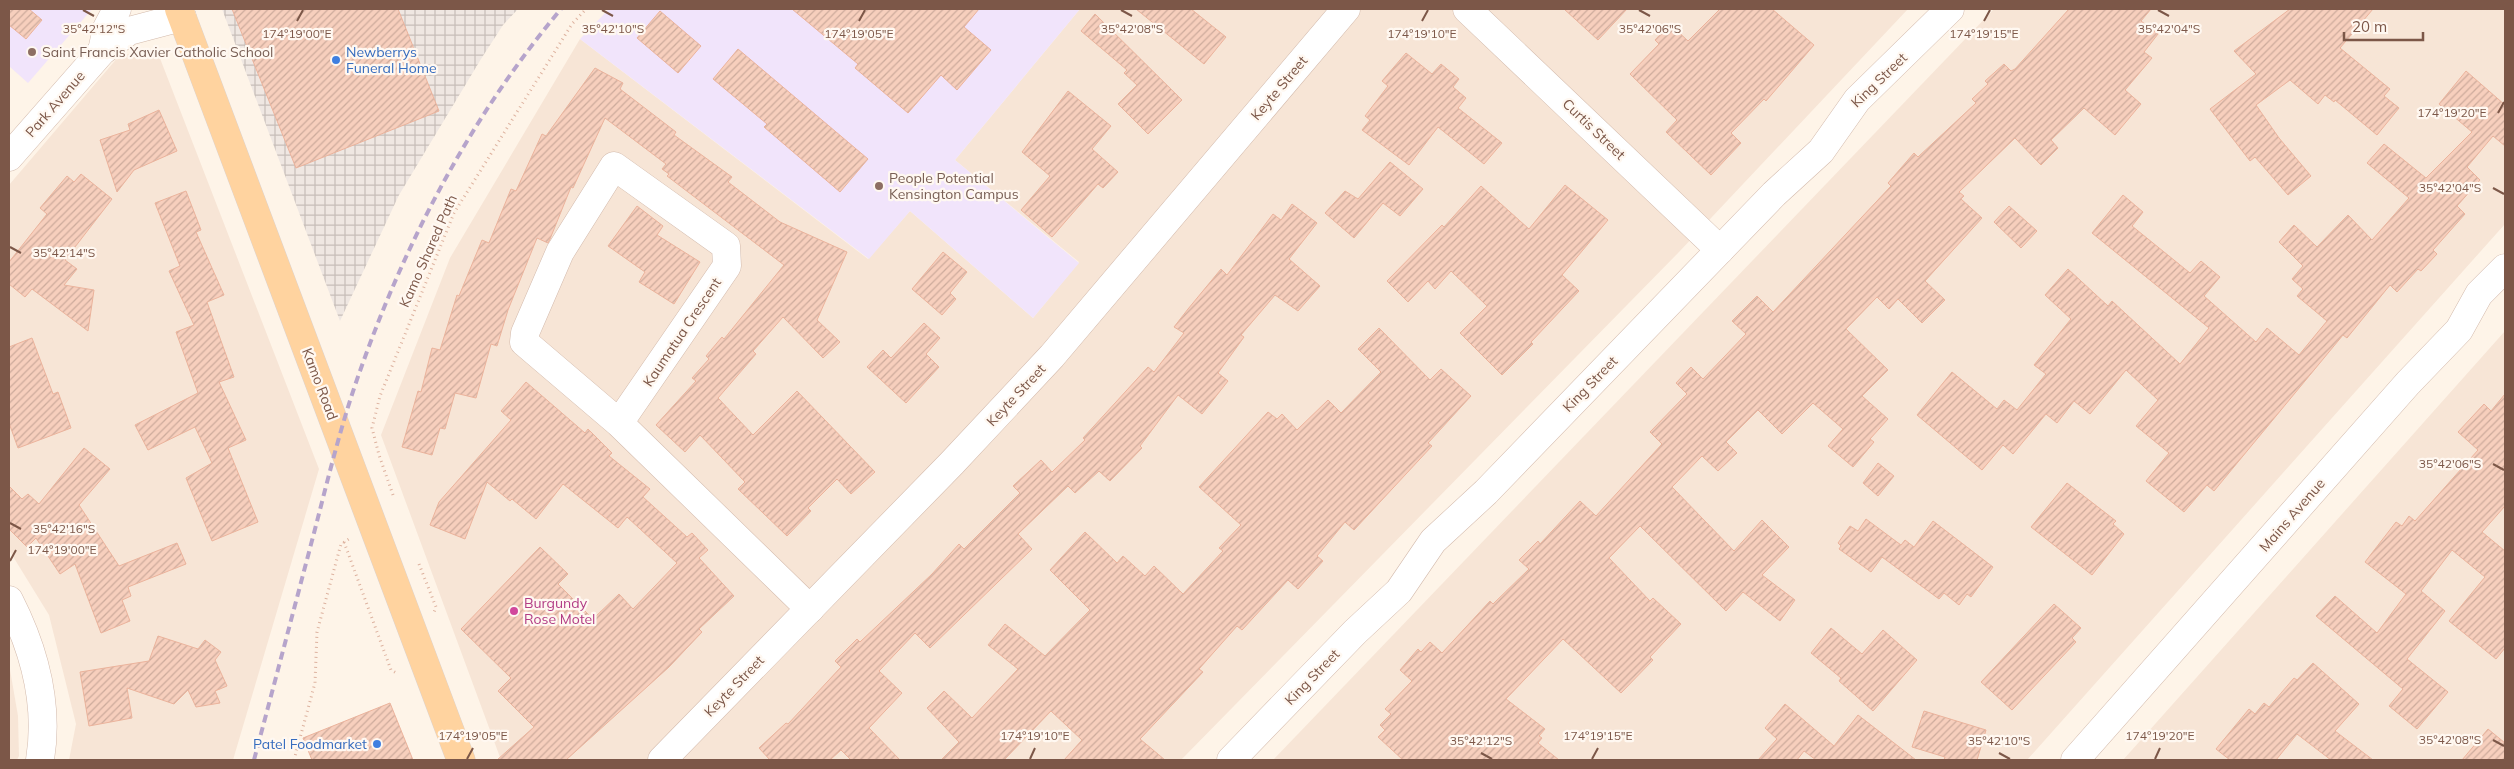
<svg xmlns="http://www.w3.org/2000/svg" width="2514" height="769" font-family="Mulish,sans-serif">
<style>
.residential{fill:#f7e5d6}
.industrial{fill:url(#industrial-grid)}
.education{fill:#f1e4fb}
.building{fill:url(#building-hatch);stroke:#ebb39c}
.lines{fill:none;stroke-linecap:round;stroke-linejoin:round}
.minor-casing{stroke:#d3baac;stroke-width:29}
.major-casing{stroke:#ddd3cf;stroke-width:29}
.path{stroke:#ddb29f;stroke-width:3;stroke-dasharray:1 4;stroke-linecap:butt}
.minor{stroke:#fff;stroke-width:28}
.major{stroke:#ffd39f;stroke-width:28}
.rail{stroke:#b6a4cb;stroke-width:4;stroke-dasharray:8 5;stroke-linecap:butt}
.ticks{fill:none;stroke:#7c5748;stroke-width:2}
.education-dot{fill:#8d6e63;stroke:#fff8f1;stroke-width:2}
.shop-dot{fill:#3f7fe0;stroke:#fff8f1;stroke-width:2}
.hotel-dot{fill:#d1479c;stroke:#fff8f1;stroke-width:2}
.labels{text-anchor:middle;stroke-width:4.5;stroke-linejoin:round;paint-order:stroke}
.education-label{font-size:14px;fill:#785e54;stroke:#fff8f1;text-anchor:start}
.shop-label{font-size:14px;fill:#366cbe;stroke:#fff8f1;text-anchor:start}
.street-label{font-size:14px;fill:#7c5748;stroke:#fff8f1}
.hotel-label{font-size:14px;fill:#b23c85;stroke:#fff8f1;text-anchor:start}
.ticks-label{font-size:12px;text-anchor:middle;fill:#7c5748;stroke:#fff8f1;stroke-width:4.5;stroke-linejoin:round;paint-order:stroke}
</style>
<defs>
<pattern id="industrial-grid" width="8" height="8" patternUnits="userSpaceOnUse" patternTransform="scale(1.25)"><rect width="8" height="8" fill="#efe7e2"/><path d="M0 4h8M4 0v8" fill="none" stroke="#c7beb9"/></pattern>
<pattern id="building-hatch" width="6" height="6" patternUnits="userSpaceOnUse" patternTransform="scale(1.25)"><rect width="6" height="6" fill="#f7cfbd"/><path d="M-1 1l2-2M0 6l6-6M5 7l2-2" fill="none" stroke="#cdab9c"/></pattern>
</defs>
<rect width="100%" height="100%" fill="#fef4e8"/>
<g class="residential">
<polygon points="1080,9 1908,9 1679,252 1181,760 501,760 381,435 450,258 580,39 868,259 910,211 1033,318 1079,262 955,160"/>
<polygon points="1994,9 2505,9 2505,224 2027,760 1273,760"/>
<polygon points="156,48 319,469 233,760 69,760 76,724 49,615 9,550 9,185 119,56"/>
<polygon points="2505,331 2505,760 2123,760"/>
<polygon points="9,664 18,716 19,756 17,760 9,760"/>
</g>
<polygon class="industrial" points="222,9 518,9 503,25 481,59 399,195 340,321"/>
<g class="education">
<polygon points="9,9 92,9 28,83 9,66"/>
<polygon points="609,9 1080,9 955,160 1079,263 1033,318 910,211 869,259 580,39"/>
</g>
<g class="building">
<polygon points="9,9 29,9 42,20 26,39 9,25"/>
<polygon points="232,9 398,9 439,111 296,168"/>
<polygon points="792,9 979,9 964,27 991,50 957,90 941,75 908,113 855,68 858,64"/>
<polygon points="1136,9 1191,9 1226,37 1204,64"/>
<polygon points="1564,9 1627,9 1598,40"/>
<polygon points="1720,9 1772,9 1814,45 1766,101 1764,99 1731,133 1741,143 1711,175 1666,132 1677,120 1630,74 1659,44 1655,40 1670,24 1688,41"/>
<polygon points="2069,9 2151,9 2141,21 2158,34 2144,52 2152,58 2125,90 2141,104 2115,135 2084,108 2051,140 2058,148 2041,165 2015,138 1959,192 1964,196 1961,199 1982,218 1925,281 1945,300 1922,323 1898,299 1889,309 1877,297 1846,329 1888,370 1862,396 1888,419 1870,439 1874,442 1853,467 1828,446 1843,429 1813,403 1782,434 1758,410 1726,442 1737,453 1718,471 1702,456 1672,487 1734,551 1762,520 1789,547 1762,575 1795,600 1780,621 1743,592 1726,611 1640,526 1609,558 1650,601 1653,598 1681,624 1650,657 1653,660 1621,693 1563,639 1506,699 1545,729 1539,736 1542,738 1538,743 1559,760 1403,760 1378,737 1385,730 1380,725 1391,714 1385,709 1412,681 1400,670 1418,649 1421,652 1430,642 1442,653 1490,601 1493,604 1529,569 1519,560 1538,541 1540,544 1580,501 1596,516 1662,444 1650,432 1687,394 1676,383 1691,367 1703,379 1746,334 1732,321 1757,296 1773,312 1891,186 1888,183 1914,153 1918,157 1976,103 1972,99 1988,84 1985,81 2004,64 2011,71 2015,69"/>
<polygon points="2290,9 2373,9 2340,48 2390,89 2384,96 2399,108 2377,135 2335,100 2334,102 2325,95 2318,104 2290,80 2256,105 2279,138 2311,176 2288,195 2255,157 2250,161 2210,109 2256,74 2234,51"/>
<polygon points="660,11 701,46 678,73 637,38"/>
<polygon points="1095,14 1182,100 1148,134 1118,104 1137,85 1124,73 1127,70 1081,31"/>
<polygon points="738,49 868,159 840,192 764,127 767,124 713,79"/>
<polygon points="1406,53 1432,74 1441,64 1459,79 1453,87 1466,98 1458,108 1502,143 1484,164 1438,127 1409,165 1362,130 1370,120 1365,116 1388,86 1382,81"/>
<polygon points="595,68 623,83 620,89 676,132 674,135 732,177 728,182 780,222 847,252 817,320 840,342 823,358 783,317 753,351 756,354 718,398 753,435 797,391 875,472 851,494 837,479 808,508 811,511 787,536 738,489 745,482 700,435 685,452 656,425 696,381 692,378 709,359 706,356 722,337 724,339 784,265 667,176 669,174 662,169 666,164 605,118 573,188 571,187 550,239 548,243 537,238 508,310 497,346 491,344 476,398 455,393 445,429 440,428 432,455 402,447 418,391 421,392 432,348 440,350 457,295 459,296 482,240 489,243 511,189 516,191 542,134 546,136"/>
<polygon points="2466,71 2505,105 2505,146 2493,136 2467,167 2480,180 2457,206 2465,214 2433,250 2437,254 2421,271 2418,269 2397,292 2390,285 2347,338 2343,335 2214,491 2207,485 2184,512 2146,481 2169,453 2136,426 2158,400 2126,370 2090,414 2074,401 2057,423 2046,414 2013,454 2003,445 1982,470 1917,415 1952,372 1997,409 2004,400 2017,410 2046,374 2034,365 2071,319 2045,295 2068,269 2108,306 2112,301 2180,364 2209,328 2092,233 2123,195 2143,212 2132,226 2190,273 2201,261 2220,277 2204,296 2256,342 2267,328 2299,355 2327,321 2297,296 2303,289 2292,279 2303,266 2279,242 2294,225 2317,247 2348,215 2372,240 2409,198 2367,163 2384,144 2426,178 2472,132 2439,104"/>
<polygon points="1068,91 1111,126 1092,149 1118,172 1103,188 1098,184 1052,237 1021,210 1050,176 1022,152"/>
<polygon points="159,110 177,151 134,170 117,192 100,140 130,130 128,124"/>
<polygon points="1390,162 1423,189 1400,216 1383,203 1354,238 1325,213 1345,191 1358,199"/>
<polygon points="81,174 112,199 65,260 77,269 64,285 94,290 88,331 32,289 25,297 9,284 9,262 47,214 40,208 67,176 74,182"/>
<polygon points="1565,185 1608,220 1562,275 1579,291 1531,342 1533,344 1502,375 1460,333 1487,306 1451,271 1435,289 1428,281 1408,302 1387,281 1442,225 1444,227 1481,186 1529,229"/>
<polygon points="186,191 201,230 196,232 224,295 207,302 234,377 219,382 246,440 228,448 258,522 212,541 186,478 212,463 195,427 148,450 135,425 198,393 176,332 194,325 169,271 180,266 155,203"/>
<polygon points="1292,204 1317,223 1289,259 1320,286 1298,311 1275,295 1241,335 1244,337 1218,373 1228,381 1202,414 1178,395 1140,446 1142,448 1110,481 1099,471 1075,493 1068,486 1018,534 1032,549 930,648 915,633 879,671 902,693 869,728 900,760 851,760 841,750 830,760 770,760 759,748 786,723 788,724 841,667 835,661 857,639 860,642 932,574 959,544 964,549 1020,493 1013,486 1041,460 1052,472 1085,440 1083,438 1148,367 1154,372 1184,333 1174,327 1188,309 1221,269 1227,275 1273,214 1281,220"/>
<polygon points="637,206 663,226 657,235 700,262 674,304 639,282 645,272 608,246"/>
<polygon points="2009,206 2037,231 2021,248 1994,222"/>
<polygon points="943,252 967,272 950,293 956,299 942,315 912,289"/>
<polygon points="924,323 940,338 926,354 939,367 906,403 867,367 883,350 891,358"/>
<polygon points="1379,328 1430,380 1441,369 1471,396 1428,443 1432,446 1354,530 1345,522 1317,556 1323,561 1298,589 1288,580 1242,630 1237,626 1199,669 1203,672 1140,739 1165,760 1064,760 1082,740 1051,711 1004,760 941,760 959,742 927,708 944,691 972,718 1018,669 988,645 1005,624 1045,656 1090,610 1050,570 1085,532 1117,563 1123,556 1145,576 1154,566 1183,594 1223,551 1219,548 1241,525 1199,487 1268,412 1277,419 1282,414 1297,430 1328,400 1341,413 1381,372 1358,349"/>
<polygon points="32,338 53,394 58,392 71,428 18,448 9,423 9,347"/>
<polygon points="526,382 585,433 588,429 612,453 609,456 650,489 643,497 687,537 692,533 708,550 699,558 734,596 699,629 702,632 669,667 566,760 497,760 534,727 498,691 511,678 461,629 540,547 568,574 558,584 593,619 619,594 633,609 677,563 627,517 618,528 563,484 536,519 512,499 510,501 487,482 465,539 430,525 439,502 511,420 501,411"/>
<polygon points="2505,394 2505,506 2482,532 2505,551 2505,648 2496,659 2449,621 2485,577 2452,550 2421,591 2445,611 2407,659 2448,692 2417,729 2389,706 2403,689 2316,616 2335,596 2377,633 2406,594 2365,562 2396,522 2402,526 2409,516 2415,521 2478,450 2458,432 2484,404 2491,411"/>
<polygon points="84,448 110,469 79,505 119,566 177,543 186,564 128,587 131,596 122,600 130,621 101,633 75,564 60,574 36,538 27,547 9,529 9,486 22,499 28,494 39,504"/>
<polygon points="1878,463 1894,476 1878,496 1863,483"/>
<polygon points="2067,483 2116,521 2113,524 2124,534 2092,575 2031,527"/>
<polygon points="1866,519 1901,545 1905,540 1914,547 1933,521 1993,567 1971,597 1967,594 1959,605 1944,593 1939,599 1882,557 1871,572 1839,549 1841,546 1838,543 1850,526 1858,531"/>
<polygon points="2054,604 2081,628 2072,638 2076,642 2012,710 1981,682"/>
<polygon points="1831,628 1862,654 1883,630 1917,660 1873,711 1839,681 1841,678 1811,653"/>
<polygon points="158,636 198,649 205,640 221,652 215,660 227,686 215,691 220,703 196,707 188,690 174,704 127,688 132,718 89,726 80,672 149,661"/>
<polygon points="2313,663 2359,704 2335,731 2373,760 2331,760 2297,734 2276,760 2230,760 2216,749 2249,709 2255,714 2264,703 2269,707 2294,678 2297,680"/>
<polygon points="390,703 413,760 312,760 303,738"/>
<polygon points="1785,704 1834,746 1858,715 1916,760 1816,760 1804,751 1797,760 1758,760 1777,739 1765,728"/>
<polygon points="1924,711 1986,730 1977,760 1944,760 1945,757 1912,747"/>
<polygon points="2488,729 2505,743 2505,760 2462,760"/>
</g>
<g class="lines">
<defs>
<g id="minor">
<polyline points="1467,9 1720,250"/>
<polyline points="102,51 107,28 117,9"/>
<polyline points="9,157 102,51 129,31 182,17"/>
<polyline points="619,423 727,266 726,246 614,166 560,252 525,333 524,342 619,423 810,609"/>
<path d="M9,600C34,649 49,705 40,760"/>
<polyline points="662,760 952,463 1052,356 1346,9"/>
<polyline points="1231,760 1355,632 1399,591 1433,541 1486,492 1774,194 1821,151 1857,100 1950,9"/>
<polyline points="2075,760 2408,383 2459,330 2479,294 2505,268"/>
</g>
<polyline id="major" points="179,9 461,760"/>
</defs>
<use href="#minor" class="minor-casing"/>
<use href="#major" class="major-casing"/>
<g class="path">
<polyline points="393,495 379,455 372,428 380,396 454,213 572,24 586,9"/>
<polyline points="344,542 391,670 398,674"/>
<polyline points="419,564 436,607 434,612"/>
<polyline points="294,760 315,683 317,632 341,544 349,539"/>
</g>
<use href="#minor" class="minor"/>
<use href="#major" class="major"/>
<path class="rail" d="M254,760C274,685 294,609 314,533C328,479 341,424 360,371C406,240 472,115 561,9"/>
</g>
<path class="ticks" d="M83,10L94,16M602,10L613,16M1121,10L1132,16M1639,10L1650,16M2158,10L2169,16M297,21L303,10M859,21L865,10M1422,21L1428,10M1984,21L1990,10M2498,113L2504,102M2493,188L2504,194M10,247L21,253M2493,464L2504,470M10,523L21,529M10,561L16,550M2493,740L2504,746M1481,753L1492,759M1999,753L2010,759M467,759L473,748M1030,759L1035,748M1592,759L1598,748M2155,759L2160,748"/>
<g class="education-dot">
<circle cx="32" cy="52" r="5"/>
<circle cx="879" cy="186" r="5"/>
</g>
<g class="shop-dot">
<circle cx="336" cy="60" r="5"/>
<circle cx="377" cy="744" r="5"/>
</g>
<circle class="hotel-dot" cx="514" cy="611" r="5"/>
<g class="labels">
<g class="education-label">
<text x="42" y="57">Saint Francis Xavier Catholic School</text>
<text x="889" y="183">People Potential<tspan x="889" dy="16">Kensington Campus</tspan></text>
</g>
<g class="shop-label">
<text x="346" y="57">Newberrys<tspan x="346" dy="16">Funeral Home</tspan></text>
<text x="367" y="749" text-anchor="end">Patel Foodmarket</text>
</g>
<g class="street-label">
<text transform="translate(1879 80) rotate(-44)" y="5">King Street</text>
<text transform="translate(1279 88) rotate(-50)" y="5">Keyte Street</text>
<text transform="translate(55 104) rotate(-49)" y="5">Park Avenue</text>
<text transform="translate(1594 129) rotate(44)" y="5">Curtis Street</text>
<text transform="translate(428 251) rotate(-66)" y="5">Kamo Shared Path</text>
<text transform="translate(682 332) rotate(-56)" y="5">Kaumatua Crescent</text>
<text transform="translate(320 384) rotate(69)" y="5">Kamo Road</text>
<text transform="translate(1590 384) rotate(-46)" y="5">King Street</text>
<text transform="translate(1016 395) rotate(-47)" y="5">Keyte Street</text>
<text transform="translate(2292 515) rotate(-49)" y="5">Mains Avenue</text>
<text transform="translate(1312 677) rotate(-46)" y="5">King Street</text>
<text transform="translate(734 686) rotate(-46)" y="5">Keyte Street</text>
</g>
<g class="hotel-label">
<text x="524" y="608">Burgundy<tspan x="524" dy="16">Rose Motel</tspan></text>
</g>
</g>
<g class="ticks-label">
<text x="94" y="33">35°42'12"S</text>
<text x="613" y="33">35°42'10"S</text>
<text x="1132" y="33">35°42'08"S</text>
<text x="1650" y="33">35°42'06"S</text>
<text x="2169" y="33">35°42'04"S</text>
<text x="297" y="38">174°19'00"E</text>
<text x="859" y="38">174°19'05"E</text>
<text x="1422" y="38">174°19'10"E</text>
<text x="1984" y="38">174°19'15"E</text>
<text x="2452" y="117">174°19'20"E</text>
<text x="2450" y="192">35°42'04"S</text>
<text x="64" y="257">35°42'14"S</text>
<text x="2450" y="468">35°42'06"S</text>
<text x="64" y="533">35°42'16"S</text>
<text x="62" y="554">174°19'00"E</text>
<text x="473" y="740">174°19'05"E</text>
<text x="1035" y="740">174°19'10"E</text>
<text x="1598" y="740">174°19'15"E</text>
<text x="2160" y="740">174°19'20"E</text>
<text x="2450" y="744">35°42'08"S</text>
<text x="1481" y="745">35°42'12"S</text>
<text x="1999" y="745">35°42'10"S</text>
</g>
<rect width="2514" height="769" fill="none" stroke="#7c5748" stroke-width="20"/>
<path d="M2344 32v8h79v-8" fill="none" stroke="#7c5748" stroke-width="2.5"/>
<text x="2352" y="32" font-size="15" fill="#7c5748" stroke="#fff8f1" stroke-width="4" paint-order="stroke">20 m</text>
</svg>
